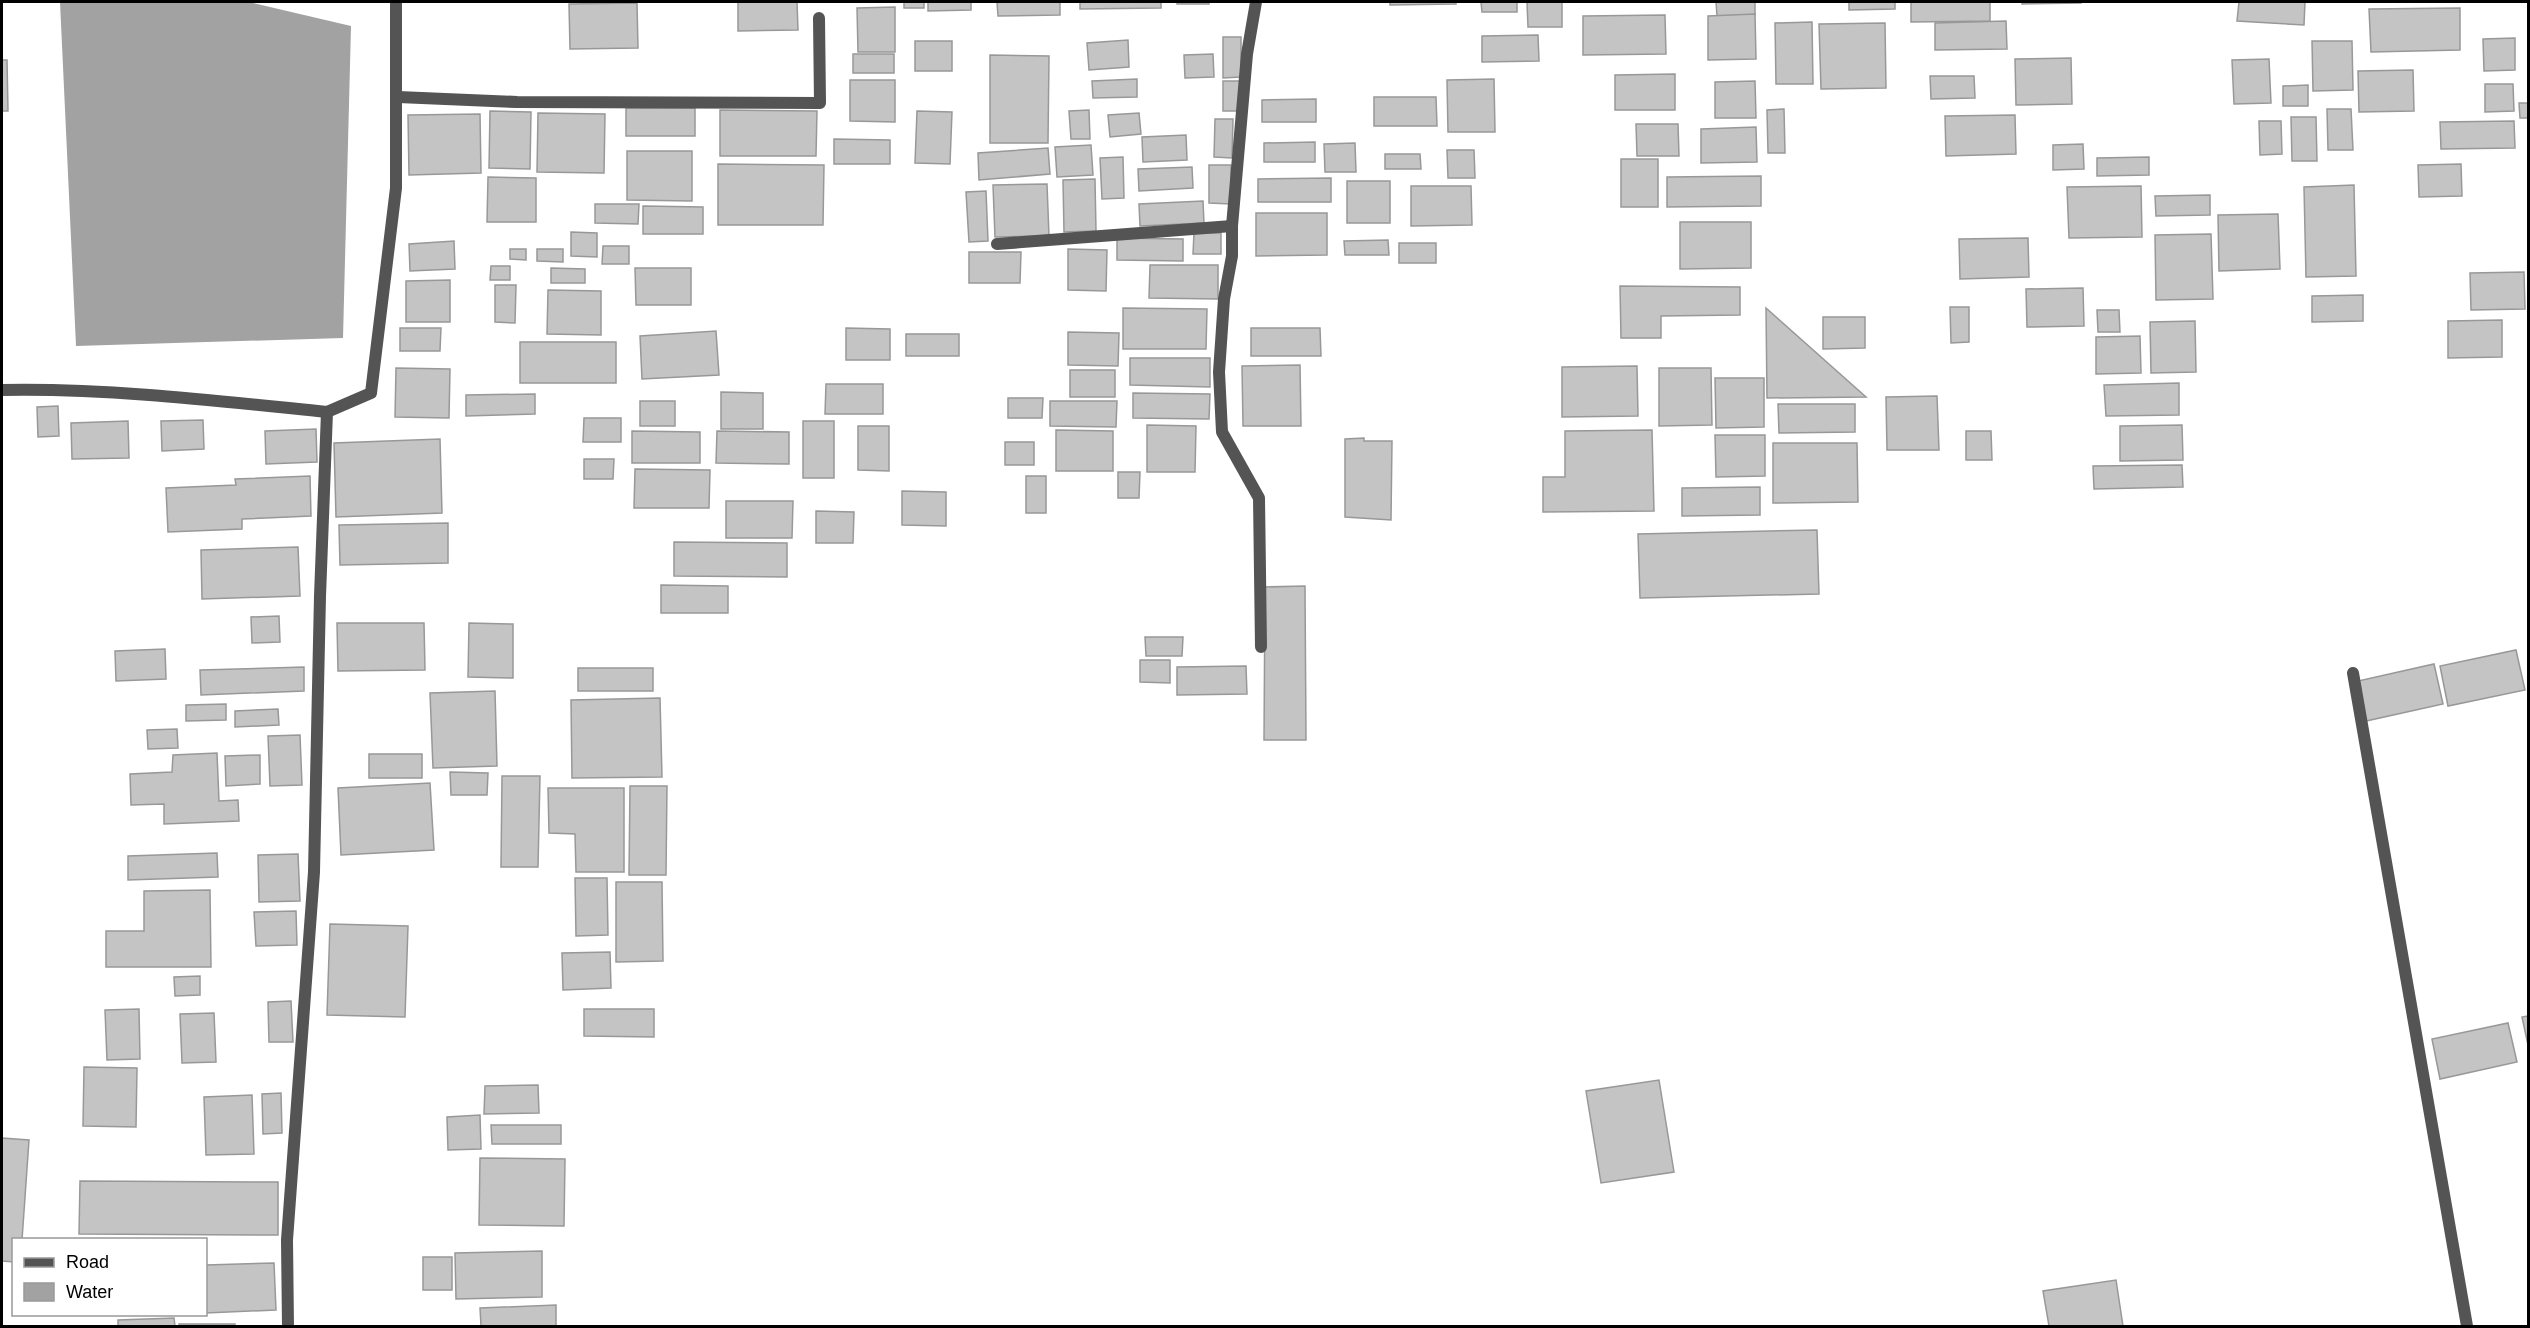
<svg xmlns="http://www.w3.org/2000/svg" width="2530" height="1328" font-family="Arial,sans-serif">
<style>
.water{fill:#a2a2a2}
.building{fill:#c4c4c4;stroke:#989898;stroke-width:1.5}
.lines{fill:none;stroke-linecap:round;stroke-linejoin:round}
.minor{stroke:#545454;stroke-width:12}
</style>
<rect width="100%" height="100%" fill="#fff"/>
<polygon class="water" points="60,2 249,2 351,26 343,338 76,346"/>
<g class="building">
<polygon points="738,2 797,2 798,30 738,31"/>
<rect x="904" y="2" width="20" height="6"/>
<polygon points="928,2 971,2 971,10 928,11"/>
<polygon points="997,2 1060,2 1060,15 998,16"/>
<polygon points="1080,2 1161,2 1161,8 1080,9"/>
<rect x="1177" y="2" width="32" height="2"/>
<polygon points="1390,2 1456,2 1456,4 1390,5"/>
<polygon points="1481,2 1517,2 1517,12 1482,12"/>
<polygon points="1527,2 1562,2 1562,27 1528,27"/>
<polygon points="1716,2 1755,2 1755,15 1717,16"/>
<polygon points="1849,2 1895,2 1895,9 1849,10"/>
<polygon points="1911,2 1990,2 1990,21 1911,22"/>
<polygon points="2022,2 2081,2 2081,3 2022,4"/>
<polygon points="2239,2 2305,2 2304,25 2237,21"/>
<polygon points="637,3 638,48 570,49 569,4"/>
<polygon points="895,7 895,52 858,52 857,8"/>
<polygon points="2460,8 2460,50 2371,52 2369,9"/>
<polygon points="1755,14 1756,59 1708,60 1708,16"/>
<polygon points="1665,15 1666,54 1583,55 1583,16"/>
<polygon points="2006,21 2007,49 1935,50 1935,23"/>
<polygon points="1812,22 1813,84 1776,84 1775,23"/>
<polygon points="1885,23 1886,88 1821,89 1819,24"/>
<polygon points="1538,35 1539,61 1482,62 1482,36"/>
<polygon points="1223,37 1241,37 1241,77 1223,78"/>
<polygon points="2515,38 2515,70 2484,71 2483,39"/>
<polygon points="1128,40 1129,67 1089,70 1087,43"/>
<rect x="915" y="41" width="37" height="30"/>
<polygon points="2312,41 2352,41 2353,90 2313,91"/>
<rect x="853" y="54" width="41" height="19"/>
<polygon points="1213,54 1214,77 1185,78 1184,55"/>
<polygon points="990,55 1049,56 1048,143 990,143"/>
<polygon points="2071,58 2072,104 2016,105 2015,59"/>
<polygon points="2269,59 2271,103 2234,104 2232,60"/>
<polygon points="2,60 7,60 8,111 2,111"/>
<polygon points="2413,70 2414,111 2359,112 2358,71"/>
<polygon points="1675,74 1675,110 1615,110 1615,75"/>
<polygon points="1930,76 1974,76 1975,98 1931,99"/>
<polygon points="1137,79 1137,97 1093,98 1092,81"/>
<polygon points="1494,79 1495,132 1448,132 1447,80"/>
<polygon points="850,80 895,80 895,122 850,121"/>
<polygon points="1223,81 1240,81 1239,111 1223,111"/>
<polygon points="1755,81 1756,118 1715,118 1715,82"/>
<polygon points="2485,84 2513,84 2514,111 2485,112"/>
<polygon points="2308,85 2308,106 2283,106 2283,86"/>
<polygon points="1374,97 1436,97 1437,126 1374,126"/>
<polygon points="1316,99 1316,122 1262,122 1262,100"/>
<polygon points="2519,103 2528,103 2528,118 2520,118"/>
<rect x="626" y="108" width="69" height="28"/>
<polygon points="1784,109 1785,153 1768,153 1767,110"/>
<polygon points="2327,109 2351,109 2353,150 2328,150"/>
<polygon points="720,110 817,111 816,156 720,156"/>
<polygon points="1089,110 1090,139 1071,139 1069,111"/>
<polygon points="490,111 531,112 530,169 489,168"/>
<polygon points="917,111 952,112 950,164 915,163"/>
<polygon points="538,113 605,114 604,173 537,172"/>
<polygon points="1139,113 1141,134 1110,137 1108,115"/>
<polygon points="480,114 481,173 409,175 408,115"/>
<polygon points="2015,115 2016,154 1946,156 1945,116"/>
<polygon points="2291,117 2316,117 2317,161 2292,161"/>
<polygon points="1215,119 1233,119 1232,158 1214,157"/>
<polygon points="2259,121 2281,121 2282,154 2260,155"/>
<polygon points="2514,121 2515,148 2441,149 2440,122"/>
<polygon points="1636,124 1678,124 1679,156 1637,156"/>
<polygon points="1756,127 1757,162 1701,163 1701,129"/>
<polygon points="1186,135 1187,160 1143,162 1142,137"/>
<polygon points="834,139 890,140 890,164 834,164"/>
<polygon points="1315,142 1315,162 1264,162 1264,143"/>
<polygon points="1355,143 1356,172 1325,172 1324,144"/>
<polygon points="2083,144 2084,169 2053,170 2053,145"/>
<polygon points="1091,145 1093,175 1057,177 1055,147"/>
<polygon points="1048,148 1050,174 979,180 978,153"/>
<polygon points="1447,150 1474,150 1475,178 1448,178"/>
<polygon points="627,151 692,151 692,201 627,200"/>
<polygon points="1385,154 1420,154 1421,169 1385,169"/>
<polygon points="1123,157 1124,198 1102,199 1100,158"/>
<polygon points="2149,157 2149,175 2097,176 2097,158"/>
<rect x="1621" y="159" width="37" height="48"/>
<polygon points="718,164 824,165 823,225 718,225"/>
<polygon points="2461,164 2462,196 2419,197 2418,165"/>
<polygon points="1209,165 1231,165 1231,204 1209,203"/>
<polygon points="1192,167 1193,188 1139,191 1138,169"/>
<polygon points="1761,176 1761,206 1667,207 1667,177"/>
<polygon points="488,177 536,178 536,222 487,222"/>
<polygon points="1331,178 1331,202 1258,202 1258,179"/>
<polygon points="1095,179 1096,231 1064,232 1063,180"/>
<rect x="1347" y="181" width="43" height="42"/>
<polygon points="1047,184 1049,236 995,237 993,185"/>
<polygon points="2354,185 2356,276 2306,277 2304,187"/>
<polygon points="1411,186 1471,186 1472,225 1411,226"/>
<polygon points="2141,186 2142,237 2069,238 2067,187"/>
<polygon points="986,191 988,241 969,242 966,192"/>
<polygon points="2210,195 2210,215 2156,216 2155,196"/>
<polygon points="1203,201 1204,223 1140,226 1139,204"/>
<polygon points="595,204 639,204 638,224 595,223"/>
<polygon points="643,206 703,207 703,234 643,234"/>
<polygon points="1256,213 1327,213 1327,255 1256,256"/>
<polygon points="2278,214 2280,269 2219,271 2218,215"/>
<polygon points="1680,222 1751,222 1751,268 1680,269"/>
<polygon points="571,232 597,233 597,257 571,256"/>
<polygon points="1194,233 1221,233 1221,254 1193,254"/>
<polygon points="2211,234 2213,299 2156,300 2155,235"/>
<polygon points="1117,238 1183,239 1183,261 1117,260"/>
<polygon points="2028,238 2029,277 1960,279 1959,239"/>
<polygon points="1388,240 1389,255 1345,255 1344,241"/>
<polygon points="454,241 455,269 410,271 409,244"/>
<rect x="1399" y="243" width="37" height="20"/>
<polygon points="603,246 629,246 629,264 602,264"/>
<polygon points="510,249 526,249 526,260 510,259"/>
<polygon points="537,249 563,249 563,262 537,261"/>
<polygon points="1068,249 1107,250 1106,291 1068,290"/>
<polygon points="969,252 1021,252 1020,283 969,283"/>
<polygon points="1150,265 1218,265 1218,299 1149,298"/>
<polygon points="491,266 510,266 510,280 490,280"/>
<polygon points="551,268 585,269 585,283 551,283"/>
<polygon points="635,268 691,268 691,305 636,305"/>
<polygon points="2524,272 2525,309 2471,310 2470,273"/>
<polygon points="450,280 450,322 406,322 406,281"/>
<polygon points="495,285 516,285 515,323 495,322"/>
<polygon points="1620,286 1740,287 1740,315 1661,316 1661,338 1621,338"/>
<polygon points="2083,288 2084,326 2027,327 2026,289"/>
<polygon points="548,290 601,291 601,335 547,334"/>
<polygon points="2363,295 2363,321 2312,322 2312,296"/>
<polygon points="1950,307 1969,307 1969,342 1951,343"/>
<polygon points="1123,308 1207,309 1206,349 1123,349"/>
<polygon points="1766,308 1866,397 1767,398"/>
<polygon points="2097,310 2119,310 2120,332 2098,332"/>
<polygon points="1823,317 1865,317 1865,348 1823,349"/>
<polygon points="2502,320 2502,357 2448,358 2448,321"/>
<polygon points="2195,321 2196,372 2151,373 2150,322"/>
<polygon points="400,328 441,328 440,351 400,351"/>
<polygon points="846,328 890,329 890,360 846,360"/>
<polygon points="1251,328 1320,328 1321,356 1251,356"/>
<polygon points="716,331 719,375 642,379 640,336"/>
<polygon points="1068,332 1119,333 1118,366 1068,365"/>
<rect x="906" y="334" width="53" height="22"/>
<polygon points="2140,336 2141,373 2096,374 2096,337"/>
<rect x="520" y="342" width="96" height="41"/>
<polygon points="1130,358 1210,358 1210,387 1130,385"/>
<polygon points="1300,365 1301,426 1243,426 1242,366"/>
<polygon points="1637,366 1638,416 1562,417 1562,367"/>
<polygon points="396,368 450,369 449,418 395,417"/>
<polygon points="1659,368 1711,368 1712,425 1659,426"/>
<rect x="1070" y="370" width="45" height="27"/>
<polygon points="1715,378 1764,378 1764,427 1716,428"/>
<polygon points="2179,383 2179,415 2106,416 2104,385"/>
<polygon points="826,384 883,384 883,414 825,414"/>
<polygon points="721,392 763,393 763,429 721,429"/>
<polygon points="1133,393 1210,394 1209,419 1133,418"/>
<polygon points="535,394 535,414 466,416 466,395"/>
<polygon points="1937,396 1939,450 1887,450 1886,397"/>
<polygon points="1008,398 1043,398 1042,418 1008,418"/>
<rect x="640" y="401" width="35" height="25"/>
<polygon points="1050,401 1117,401 1116,427 1050,426"/>
<polygon points="1778,404 1855,404 1855,432 1779,433"/>
<polygon points="58,406 59,436 38,437 37,407"/>
<polygon points="584,418 621,418 621,442 583,442"/>
<polygon points="203,420 204,449 162,451 161,421"/>
<polygon points="128,421 129,458 72,459 71,423"/>
<rect x="803" y="421" width="31" height="57"/>
<polygon points="1147,425 1196,426 1195,472 1147,472"/>
<polygon points="2182,425 2183,460 2120,461 2120,426"/>
<polygon points="858,426 889,426 889,471 858,470"/>
<polygon points="316,429 317,462 266,464 265,431"/>
<polygon points="1056,430 1113,431 1113,471 1056,471"/>
<polygon points="1652,430 1654,511 1543,512 1543,477 1565,477 1565,431"/>
<polygon points="632,431 700,432 700,463 632,463"/>
<polygon points="717,431 789,432 789,464 716,463"/>
<polygon points="1966,431 1991,431 1992,460 1966,460"/>
<polygon points="1715,435 1765,435 1765,476 1716,477"/>
<polygon points="1364,438 1364,441 1392,441 1391,520 1345,517 1345,439"/>
<polygon points="440,439 442,513 336,517 334,443"/>
<rect x="1005" y="442" width="29" height="23"/>
<polygon points="1773,443 1857,443 1858,502 1773,503"/>
<polygon points="584,459 614,459 613,479 584,479"/>
<polygon points="2182,465 2183,487 2094,489 2093,466"/>
<polygon points="635,469 710,470 709,508 634,508"/>
<polygon points="1118,472 1140,472 1139,498 1118,498"/>
<polygon points="310,476 311,516 242,519 242,529 168,532 166,488 236,485 235,479"/>
<rect x="1026" y="476" width="20" height="37"/>
<polygon points="1760,487 1760,515 1682,516 1682,488"/>
<polygon points="902,491 946,492 946,526 902,525"/>
<polygon points="726,501 793,501 792,538 726,538"/>
<polygon points="816,511 854,512 853,543 816,543"/>
<polygon points="448,523 448,563 340,565 339,525"/>
<polygon points="1817,530 1819,594 1640,598 1638,534"/>
<polygon points="674,542 787,543 787,577 674,576"/>
<polygon points="298,547 300,596 202,599 201,550"/>
<polygon points="661,585 728,586 728,613 661,613"/>
<polygon points="1305,586 1306,740 1264,740 1265,587"/>
<polygon points="279,616 280,642 252,643 251,617"/>
<polygon points="337,623 424,623 425,670 338,671"/>
<polygon points="469,623 513,624 513,678 468,677"/>
<polygon points="1145,637 1183,637 1182,656 1146,656"/>
<polygon points="165,649 166,679 116,681 115,651"/>
<polygon points="2516,650 2525,690 2448,706 2440,666"/>
<polygon points="1140,660 1170,660 1170,683 1140,682"/>
<polygon points="2434,664 2443,704 2366,721 2358,681"/>
<polygon points="1246,666 1247,694 1177,695 1177,667"/>
<polygon points="304,667 304,691 201,695 200,670"/>
<rect x="578" y="668" width="75" height="23"/>
<polygon points="495,691 497,766 433,768 430,693"/>
<polygon points="660,698 662,777 572,778 571,700"/>
<polygon points="226,704 226,720 186,721 186,705"/>
<polygon points="278,709 279,725 235,727 235,711"/>
<polygon points="177,729 178,748 148,749 147,730"/>
<polygon points="300,735 302,785 270,786 268,736"/>
<polygon points="217,753 219,801 238,800 239,821 164,824 164,804 131,805 130,774 172,772 173,755"/>
<rect x="369" y="754" width="53" height="24"/>
<polygon points="260,755 260,784 226,786 225,756"/>
<polygon points="450,772 488,773 487,795 451,795"/>
<polygon points="502,776 540,776 538,867 501,867"/>
<polygon points="430,783 434,850 341,855 338,788"/>
<polygon points="630,786 667,786 666,875 629,875"/>
<polygon points="548,788 624,788 624,872 576,872 575,834 549,833"/>
<polygon points="217,853 218,877 128,880 128,856"/>
<polygon points="298,854 300,901 259,902 258,855"/>
<polygon points="575,878 607,878 608,935 576,936"/>
<polygon points="616,882 662,882 663,961 616,962"/>
<polygon points="210,890 211,967 106,967 106,931 144,931 144,891"/>
<polygon points="296,911 297,945 256,946 254,912"/>
<polygon points="330,924 408,926 405,1017 327,1015"/>
<polygon points="610,952 611,988 563,990 562,953"/>
<polygon points="200,976 200,995 175,996 174,977"/>
<polygon points="291,1001 293,1042 269,1042 268,1002"/>
<polygon points="139,1009 140,1059 107,1060 105,1010"/>
<polygon points="584,1009 654,1009 654,1037 584,1036"/>
<polygon points="214,1013 216,1062 182,1063 180,1014"/>
<polygon points="2528,1016 2528,1045 2522,1017"/>
<polygon points="2508,1023 2517,1062 2440,1079 2432,1039"/>
<polygon points="84,1067 137,1068 136,1127 83,1126"/>
<polygon points="1659,1080 1674,1172 1601,1183 1586,1091"/>
<polygon points="538,1085 539,1113 484,1114 485,1086"/>
<polygon points="281,1093 282,1133 263,1134 262,1094"/>
<polygon points="252,1095 254,1154 206,1155 204,1097"/>
<polygon points="480,1115 481,1149 448,1150 447,1117"/>
<polygon points="491,1125 561,1125 561,1144 492,1144"/>
<polygon points="2,1138 29,1140 22,1240 14,1240 14,1262 2,1261"/>
<polygon points="480,1158 565,1159 564,1226 479,1225"/>
<polygon points="80,1181 278,1182 278,1235 79,1234"/>
<polygon points="542,1251 542,1297 456,1299 455,1253"/>
<rect x="423" y="1257" width="29" height="33"/>
<polygon points="274,1263 276,1310 206,1313 206,1265"/>
<polygon points="2116,1280 2123,1326 2049,1326 2043,1291"/>
<polygon points="556,1305 556,1326 481,1326 480,1308"/>
<polygon points="174,1318 175,1326 118,1326 118,1320"/>
<rect x="179" y="1324" width="56" height="2"/>
</g>
<g class="lines">
<g class="minor">
<polyline points="1256,2 1247,54 1232,226 1232,256 1224,299 1219,372 1222,432 1259,498 1261,647"/>
<polyline points="398,97 517,102 820,103 819,18"/>
<polyline points="997,244 1232,226"/>
<path d="M2,390C111,388 219,401 327,412"/>
<polyline points="2353,673 2467,1326"/>
<polyline points="288,1326 287,1240 314,872 320,596 327,412 371,393 396,188 396,2"/>
</g>
</g>
<rect width="2530" height="1328" fill="none" stroke="#000000" stroke-width="6"/>
<rect x="12" y="1238" width="195" height="78" fill="#ffffff" stroke="#999999" stroke-width="1.5"/>
<rect x="24" y="1258" width="30" height="9" fill="#545454" stroke="#999999" stroke-width="1.5"/>
<text x="66" y="1268" font-size="18" fill="#000000">Road</text>
<rect x="24" y="1283" width="30" height="18" fill="#a2a2a2" stroke="#999999" stroke-width="1.5"/>
<text x="66" y="1298" font-size="18" fill="#000000">Water</text>
</svg>
